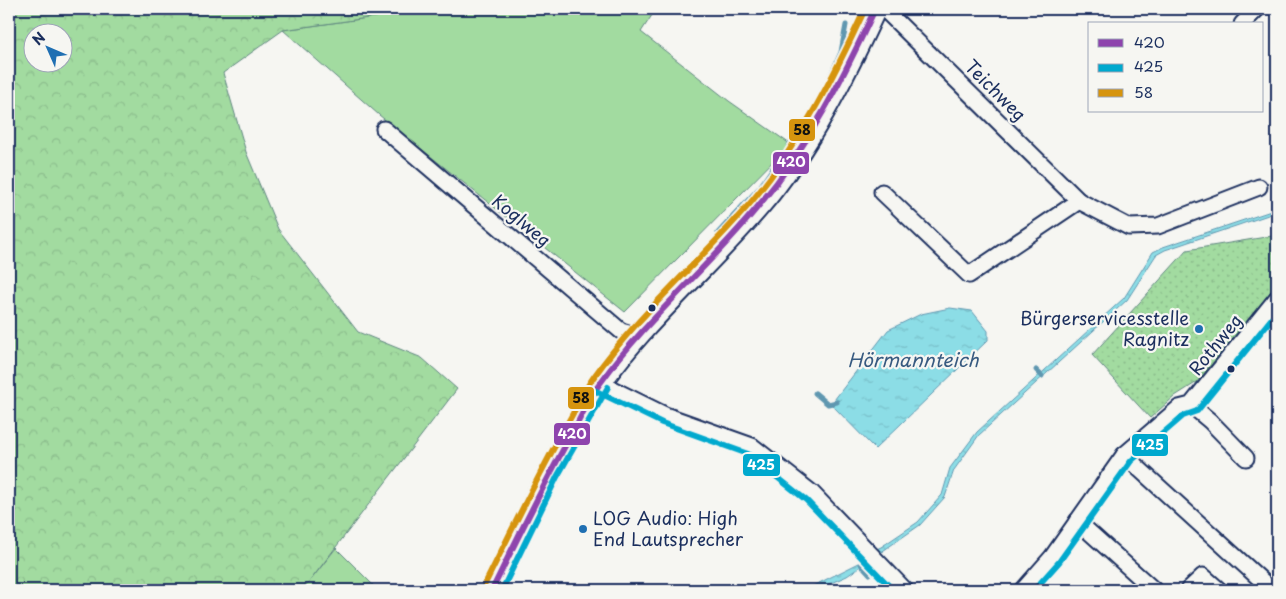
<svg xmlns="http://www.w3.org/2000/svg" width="1286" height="599" font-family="'Playpen Sans',sans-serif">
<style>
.grass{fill:#a2dba0;stroke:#5e857f}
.forest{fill:url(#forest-crowns);stroke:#5e857f;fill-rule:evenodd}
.park{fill:url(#park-dots);stroke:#5e857f}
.water{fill:url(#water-ripples);stroke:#5f97b0}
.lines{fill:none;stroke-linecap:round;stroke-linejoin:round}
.stream{stroke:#5f97b0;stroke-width:5}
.minor-casing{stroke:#1b2f5e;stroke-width:19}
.secondary-casing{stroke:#1b2f5e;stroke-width:25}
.minor{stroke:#f6f6f2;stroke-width:15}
.secondary{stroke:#f6f6f2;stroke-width:21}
.bus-1-casing{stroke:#f6f6f2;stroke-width:10}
.bus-2-casing{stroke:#f6f6f2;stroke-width:10}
.bus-3-casing{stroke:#f6f6f2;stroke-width:10}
.bus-1{stroke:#8e44ad;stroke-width:6}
.bus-2{stroke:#00a9ce;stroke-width:6}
.bus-3{stroke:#d6940e;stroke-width:6}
.bus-dot{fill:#1b2f5e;stroke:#f6f6f2;stroke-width:2}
.poi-dot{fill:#1f6fb2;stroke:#f6f6f2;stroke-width:2}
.labels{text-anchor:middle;stroke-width:4.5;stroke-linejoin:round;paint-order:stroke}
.street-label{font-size:18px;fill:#1b2f5e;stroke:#f6f6f2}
.poi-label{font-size:18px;fill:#1b2f5e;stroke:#f6f6f2;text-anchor:end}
.water-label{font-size:19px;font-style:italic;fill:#375a80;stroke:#f6f6f2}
.line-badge{stroke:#f6f6f2;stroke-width:2}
.badge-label{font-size:14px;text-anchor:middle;font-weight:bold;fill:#fff}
.pale-badge-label{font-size:14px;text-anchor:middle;font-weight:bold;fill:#111}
</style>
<defs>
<pattern id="forest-crowns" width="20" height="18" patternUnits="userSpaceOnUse" patternTransform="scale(1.25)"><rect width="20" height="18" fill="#a2dba0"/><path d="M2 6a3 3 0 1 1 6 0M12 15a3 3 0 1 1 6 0" fill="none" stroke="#8bbc8c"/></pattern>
<pattern id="park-dots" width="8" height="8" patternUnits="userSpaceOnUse" patternTransform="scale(1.25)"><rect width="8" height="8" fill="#a2dba0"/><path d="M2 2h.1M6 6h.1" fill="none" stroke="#8bbc8c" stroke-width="1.8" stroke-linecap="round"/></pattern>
<pattern id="water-ripples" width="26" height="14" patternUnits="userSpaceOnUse" patternTransform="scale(1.25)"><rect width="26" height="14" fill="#8cdde6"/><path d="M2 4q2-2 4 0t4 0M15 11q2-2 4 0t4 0" fill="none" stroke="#78bec8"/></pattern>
</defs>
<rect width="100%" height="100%" fill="#f6f6f2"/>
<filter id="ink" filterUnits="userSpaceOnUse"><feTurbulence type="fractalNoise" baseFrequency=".02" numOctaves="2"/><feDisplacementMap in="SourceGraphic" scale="10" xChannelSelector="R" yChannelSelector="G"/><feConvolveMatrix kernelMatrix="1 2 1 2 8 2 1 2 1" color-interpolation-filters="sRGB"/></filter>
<g filter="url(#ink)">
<g class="grass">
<polygon points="431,9 656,9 641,32 729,101 790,144 625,312 379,115 283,30"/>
<polygon points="336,548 378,590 303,590"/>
</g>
<path class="forest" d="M9,9H431L283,30L223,73L246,152L278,229L358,332L422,358L457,389L303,590H9ZM32,32H62V62H32Z"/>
<polygon class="park" points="1277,233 1277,284 1197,382 1175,396 1150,418 1092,355 1187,250 1272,236"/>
<g class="water">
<polygon points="1277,209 1277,212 1165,250 1156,255 1127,300 979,435 954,470 945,497 920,525 847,576 815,590 805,590 859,563 868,553 881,547 918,522 942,495 950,468 977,432 1124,298 1153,252 1163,247"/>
<polygon points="950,308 972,311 988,331 988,340 875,449 831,404 888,330 921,314"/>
</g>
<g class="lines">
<g class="stream">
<polyline points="827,83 841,52 846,25"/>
<polyline points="789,145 811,113"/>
<polyline points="718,233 759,188 780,158"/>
<polyline points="1036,370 1042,376"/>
<polyline points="815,393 828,404 837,402"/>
<polyline points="861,564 870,574"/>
</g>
<defs>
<g id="minor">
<polyline points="1242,24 1257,9"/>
<polyline points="384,129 621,331 628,333 633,341"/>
<polyline points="882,192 969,275 1079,201 884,9"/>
<polyline points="1079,201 1129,227 1158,226 1259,187"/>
<polyline points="600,383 665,415 752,446 812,493 905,590"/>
<polyline points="1191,405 1210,421 1246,458"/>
<polyline points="1124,455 1272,590"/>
<polyline points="1077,521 1154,590"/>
<polyline points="1023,590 1052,557 1124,455 1179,408 1191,405 1277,298"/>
<polyline points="1188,590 1203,576 1219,590"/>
</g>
<path id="secondary" d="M492,590C519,535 545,479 576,426C584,412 591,396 600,383C646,318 707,267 759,206C809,147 843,78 875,9"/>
</defs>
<use href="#minor" class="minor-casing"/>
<use href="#secondary" class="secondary-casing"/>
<use href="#minor" class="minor"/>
<use href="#secondary" class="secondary"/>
<defs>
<path id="bus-1" d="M492,590C519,535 545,481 575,428C583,413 590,396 601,382C648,317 710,266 760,204C809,145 843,78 875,9"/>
<g id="bus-2">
<polyline points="596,391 662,423 748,454 806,500 893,590"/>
<polyline points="502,590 557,477 608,387"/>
<polyline points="1034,590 1059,562 1131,461 1183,416 1197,411 1277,312"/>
</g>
<path id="bus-3" d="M484,586C511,532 537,477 567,424C576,409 583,392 593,378C639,313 701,261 752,201C800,143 834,76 865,9"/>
</defs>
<use href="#bus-1" class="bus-1-casing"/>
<use href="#bus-2" class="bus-2-casing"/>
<use href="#bus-3" class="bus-3-casing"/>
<use href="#bus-1" class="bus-1"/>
<use href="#bus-2" class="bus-2"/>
<use href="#bus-3" class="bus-3"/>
</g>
</g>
<g class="bus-dot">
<circle cx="652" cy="308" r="4.5"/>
<circle cx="1231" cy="369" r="4.5"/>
</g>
<g class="poi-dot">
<circle cx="1199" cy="329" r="5"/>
<circle cx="583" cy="529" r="5"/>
</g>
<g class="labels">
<g class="street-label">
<text transform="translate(995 91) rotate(45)" y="6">Teichweg</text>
<text transform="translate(521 221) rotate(40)" y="6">Koglweg</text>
<text transform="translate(1216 345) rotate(-51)" y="6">Rothweg</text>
</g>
<g class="poi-label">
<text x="1189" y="325">Bürgerservicesstelle<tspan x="1189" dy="21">Ragnitz</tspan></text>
<text x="593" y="525" text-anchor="start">LOG Audio: High<tspan x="593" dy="21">End Lautsprecher</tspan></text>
</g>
<g class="water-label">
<text x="913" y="367">Hörmannteich</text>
</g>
</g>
<g class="line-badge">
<rect x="788" y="118" width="28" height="24" rx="5" fill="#d6940e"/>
<rect x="772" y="151" width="38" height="24" rx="5" fill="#8e44ad"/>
<rect x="567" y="386" width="28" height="24" rx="5" fill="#d6940e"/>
<rect x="553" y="422" width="38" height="24" rx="5" fill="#8e44ad"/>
<rect x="1131" y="433" width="38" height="24" rx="5" fill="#00a9ce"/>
<rect x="742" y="453" width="39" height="24" rx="5" fill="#00a9ce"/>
</g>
<g class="badge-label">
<text x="791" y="167">420</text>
<text x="572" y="439">420</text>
<text x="1150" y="450">425</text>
<text x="761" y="470">425</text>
</g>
<g class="pale-badge-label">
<text x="802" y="135">58</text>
<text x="581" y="403">58</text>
</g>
<rect width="1286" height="599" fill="none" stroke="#f6f6f2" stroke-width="30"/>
<rect x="15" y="15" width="1256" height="569" fill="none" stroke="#1b2f5e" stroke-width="2" filter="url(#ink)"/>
<rect x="1088" y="22" width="175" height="90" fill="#f6f6f2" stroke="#9ea6b7"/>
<rect x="1098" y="39" width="25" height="8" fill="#8e44ad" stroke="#9ea6b7"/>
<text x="1134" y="48" font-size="15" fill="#1b2f5e">420</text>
<rect x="1098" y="64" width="25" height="8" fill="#00a9ce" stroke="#9ea6b7"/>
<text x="1134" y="72" font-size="15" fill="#1b2f5e">425</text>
<rect x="1098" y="89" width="25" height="8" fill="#d6940e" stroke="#9ea6b7"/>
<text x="1134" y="98" font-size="15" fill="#1b2f5e">58</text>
<g transform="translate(48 48) rotate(315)"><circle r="24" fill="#f6f6f2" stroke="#9ea6b7"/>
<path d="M0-4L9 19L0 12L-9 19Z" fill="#1f6fb2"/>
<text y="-8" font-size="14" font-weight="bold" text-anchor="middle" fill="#1b2f5e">N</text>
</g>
</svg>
